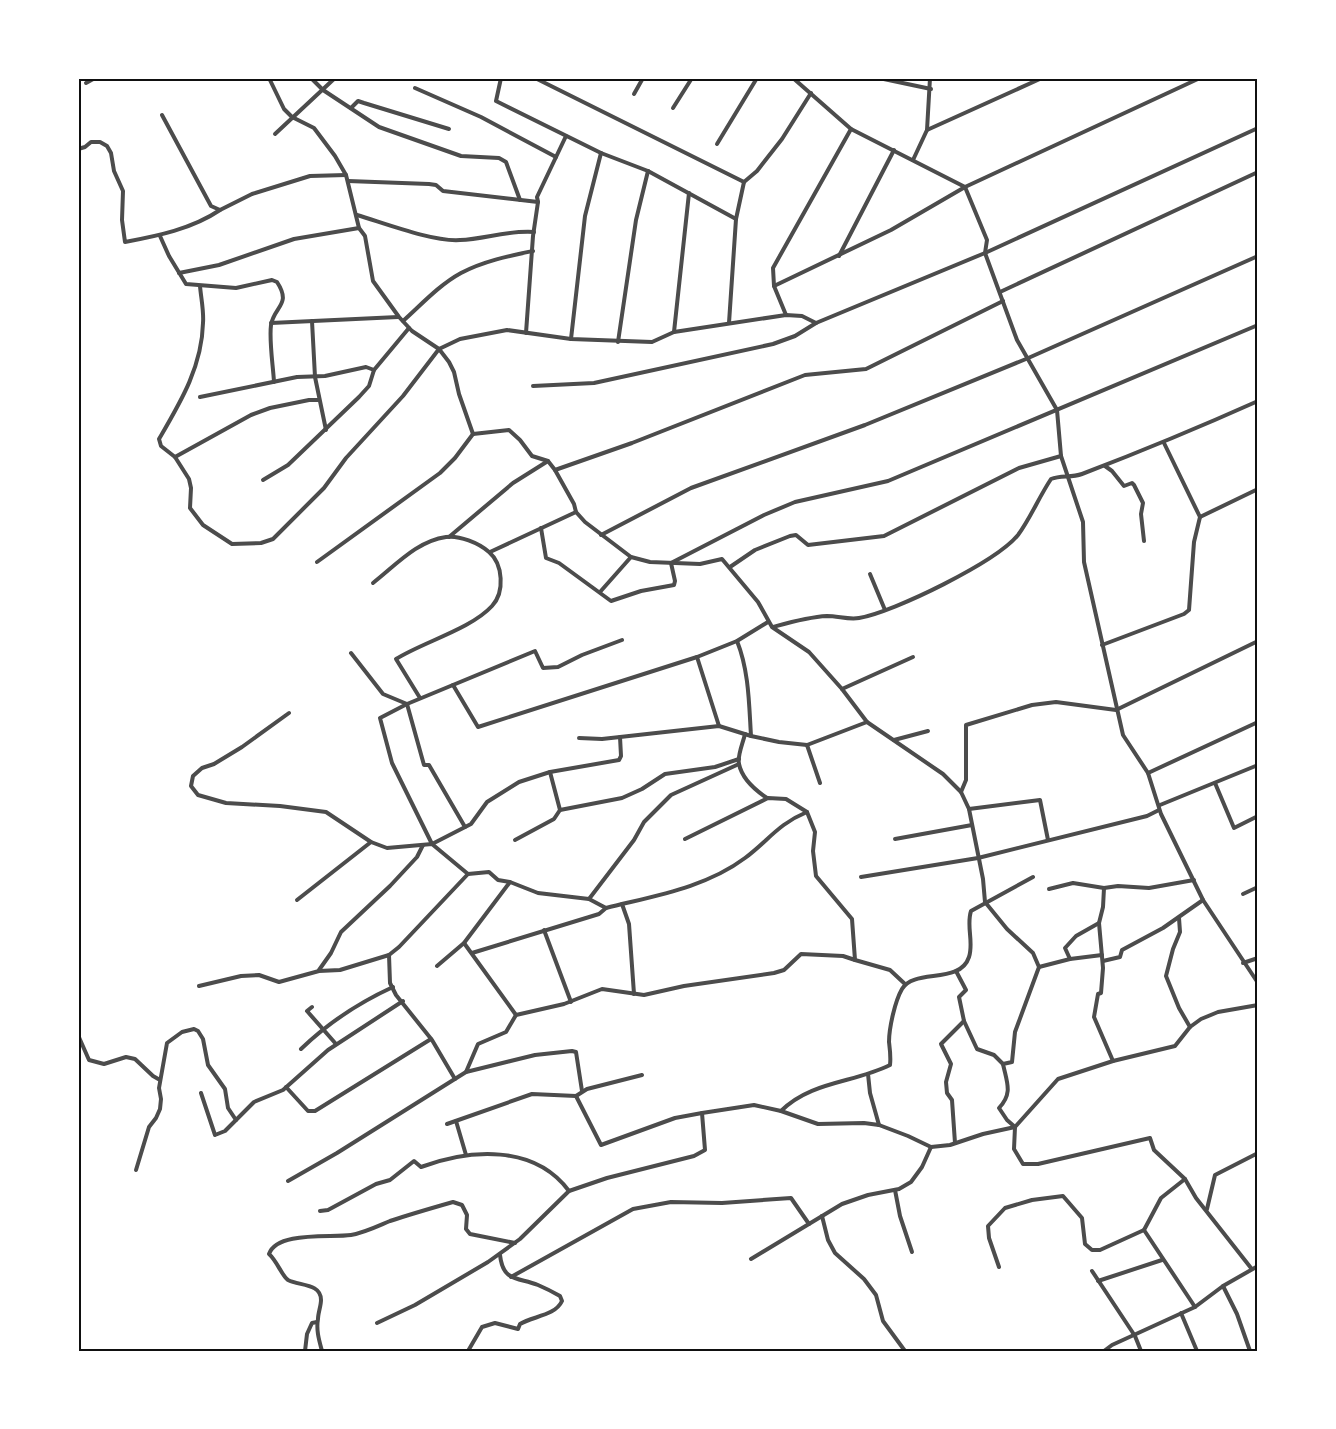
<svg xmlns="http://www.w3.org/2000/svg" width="1336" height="1429" font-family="Mulish,sans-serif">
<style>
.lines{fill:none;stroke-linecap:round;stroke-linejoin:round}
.minor{stroke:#4c4c4c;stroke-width:4}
.neatline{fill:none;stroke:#111;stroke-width:2}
</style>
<rect width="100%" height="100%" fill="#fff"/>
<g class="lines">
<g class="minor">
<polyline points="269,78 284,109 292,117 314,128 335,156 346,175 359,228 365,236 373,281 399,317 412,331 439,349 449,362 454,372 459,394 473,434"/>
<polyline points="311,78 323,90 379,127 461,156 499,158 506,162 520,200"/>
<polyline points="501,78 496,101 601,153 648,171 736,219"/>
<polyline points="535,78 744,182"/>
<polyline points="793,78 851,129 965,187 987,240 985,253 1017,340 1057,410 1061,456 1083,522 1084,562 1123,735 1148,773 1161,814 1203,900 1258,983"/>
<polyline points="879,78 931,89"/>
<polyline points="86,83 95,78"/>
<polyline points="415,88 481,117 556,157"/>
<polyline points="634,94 643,78"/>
<polyline points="351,108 358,101 364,103 449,129"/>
<polyline points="673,108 692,78"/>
<polyline points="162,115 211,206 220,210 252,194 310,176 346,175"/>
<polyline points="927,130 1042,78"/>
<polyline points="275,134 335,78"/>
<polyline points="717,144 757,78"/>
<path d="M78,149L85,147L91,142H100L107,146L111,153L114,171L123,191L122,220L125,242C157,236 192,229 220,210"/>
<polyline points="913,160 927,130 930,78"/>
<polyline points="348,181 429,184 436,185 443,191 538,202"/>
<path d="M357,215C384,223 433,242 460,240C485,239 508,230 534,232"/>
<path d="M160,236L169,256L186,284L236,288L272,280L277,282C292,305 274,306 271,325C269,341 273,365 274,382"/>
<polyline points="839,256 894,150"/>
<polyline points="179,273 219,265 294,239 359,228"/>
<path d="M200,286C201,298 204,311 203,323C202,367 180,403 159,439L161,446L175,457L189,479L191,488L190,508L203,525L232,544L261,543L273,539L324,488L346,458L403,396L439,349L460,339L507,330L571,339L652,342L674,332L786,315L802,316L816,323"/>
<polyline points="774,286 891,230 965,187 1200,78"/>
<polyline points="1000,292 1258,172"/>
<polyline points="786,315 774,286 773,268 851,129"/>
<polyline points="312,321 315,377 326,430"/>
<path d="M403,321C421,305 439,285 461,273C484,261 509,256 533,251"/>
<polyline points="271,323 398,317"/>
<polyline points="729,323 736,219 744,182 757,171 782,139 811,93"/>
<polyline points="674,332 689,193"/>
<polyline points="526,333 533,236 538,202 537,197 566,136"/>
<polyline points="571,339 585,216 601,153"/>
<polyline points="618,342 636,220 648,171"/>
<polyline points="533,386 594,383 773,344 795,336 816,323 985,253 1258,128"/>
<polyline points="200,397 297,377 325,376 366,367 374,370"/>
<path d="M473,434L509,430L520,440L532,456L548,461L555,470L574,504L576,512L585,522L631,557L650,562L700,564L722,559L758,602L772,627L809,652L842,689L867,722L943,774L961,792L969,809L983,879L985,902L1007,929L1033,953L1039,967L1015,1032L1012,1062L1003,1064C1007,1083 1013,1093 999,1108L1007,1120L1015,1127"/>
<polyline points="175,457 251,415 270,408 309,400 319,400"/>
<polyline points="1105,466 1112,471 1124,486 1132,483 1134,485 1143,503 1141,514 1144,541"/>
<polyline points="555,470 632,443 805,375 866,369 1003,301"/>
<polyline points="263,480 288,465 359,397 369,386 374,370 409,328"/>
<polyline points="1200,517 1258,489"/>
<polyline points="541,528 546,558 559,563 611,601 641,591 674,585 675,581 671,563 764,515 795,502 888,481 1258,325"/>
<polyline points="601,535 691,488 865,425 1026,359 1258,256"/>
<polyline points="449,537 513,483 548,461"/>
<polyline points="490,552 576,512"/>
<polyline points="317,562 440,473 455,458 473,434"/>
<polyline points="730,567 755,550 790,536 796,535 808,545 884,536 1019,468 1061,456"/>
<polyline points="870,574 885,610"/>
<path d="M373,583C396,565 417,541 446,537C459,535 479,543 489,552C503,564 505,592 492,606C471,629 423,642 396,659L420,698"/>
<polyline points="600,592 631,557"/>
<path d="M773,627C791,622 808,617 827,616C838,616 849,620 859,618C894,612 996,562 1018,535C1030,519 1039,497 1051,479C1061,475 1071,478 1082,474C1142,451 1200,427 1258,401"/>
<path d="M737,641C749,671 749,704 751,736"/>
<polyline points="1102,645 1184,614 1189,610 1194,542 1200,517 1164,443"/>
<polyline points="351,653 383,694 407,704 424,765 429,765 465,827"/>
<polyline points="697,657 719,726"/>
<polyline points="453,685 478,727 697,657 737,641 768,622"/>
<polyline points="842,689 913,657"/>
<path d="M289,713L242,747L214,764L202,768L193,776L191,786L198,795L226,803L280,806L326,812L371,842L387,848L432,844L468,874L489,872L498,880L510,882L538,893L589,899L606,908C653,896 705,888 745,858C769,840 778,824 807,812"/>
<path d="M745,734C743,743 737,756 739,764C742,779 755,790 767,798"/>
<polyline points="620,737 621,756 619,760 550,772 519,782 487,802 471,824 432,844 392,763 380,718 407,704 535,651 543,668 558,667 582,655 622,640"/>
<polyline points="579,738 602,739 719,726 751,736 779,742 807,745 867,722"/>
<polyline points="894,740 928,731"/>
<polyline points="807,745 820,783"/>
<polyline points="1148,773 1258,722"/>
<polyline points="1215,783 1234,828 1258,816"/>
<polyline points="961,792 966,780 966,725 1032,705 1056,702 1116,710 1258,641"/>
<polyline points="1160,805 1258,765"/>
<polyline points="969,809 1040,800 1048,840"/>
<polyline points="560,810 622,798 642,789 665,774 715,767 739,759"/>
<polyline points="685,839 768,798 786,799 807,812 815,832 813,851 816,876 852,919 855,960 890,970 905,984"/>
<polyline points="895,839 972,825"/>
<polyline points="515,840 554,819 560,810 550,772"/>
<polyline points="861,877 978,858 1147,816 1159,810"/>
<path d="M1033,877L971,911C966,926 974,942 969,957C960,985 914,968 902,989C895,1001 889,1028 889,1042C890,1050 891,1057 890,1065C854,1083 811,1081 781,1111L818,1124L864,1123L879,1125L908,1136L931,1147L950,1145L983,1134L1015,1127L1058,1079L1113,1061L1175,1046L1190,1027L1201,1019L1218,1012L1258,1005"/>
<polyline points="1049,889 1073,883 1104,888 1118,886 1149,888 1194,880"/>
<polyline points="1243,894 1258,887"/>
<polyline points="589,899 634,840 644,822 671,795 739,764"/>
<polyline points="297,900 371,842"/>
<polyline points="622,904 629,924 634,994"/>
<polyline points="1179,918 1180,932 1173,949 1166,976 1179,1008 1190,1027"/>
<polyline points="1099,923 1103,968 1101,993 1098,994 1094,1017 1113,1061"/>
<polyline points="544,930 571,1002"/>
<polyline points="464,943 516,1015"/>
<polyline points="472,953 599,914 606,908"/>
<polyline points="389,955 390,983 396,995 432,1040 455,1079"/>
<polyline points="1070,959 1102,955"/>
<polyline points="1103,961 1120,957 1122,950 1163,928 1203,900"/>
<polyline points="1243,963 1258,958"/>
<polyline points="437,966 464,943 510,882"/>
<polyline points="1039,967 1070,959 1065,948 1076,936 1099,923 1103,907 1104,888"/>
<polyline points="319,970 331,953 341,932 390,886 417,857 423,845"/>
<polyline points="956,971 966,990 959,997 964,1021 977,1049 994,1055 1003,1064"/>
<polyline points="199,986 241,976 259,975 279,982 319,971 340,970 389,955 399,947 468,874"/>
<polyline points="312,1007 307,1011 336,1044"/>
<polyline points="78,1035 89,1060 104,1064 126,1057 135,1059 153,1076 160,1080"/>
<path d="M301,1049C329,1022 358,1003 393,987"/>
<polyline points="466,1072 478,1044 506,1032 516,1015 564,1004 602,989 644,995 684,986 774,973 784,970 801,954 843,956 855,960"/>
<polyline points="868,1074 870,1093 879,1125"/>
<polyline points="286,1087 308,1111 315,1111 431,1039"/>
<polyline points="201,1093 215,1135 225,1131 254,1102 283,1090 328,1050 403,1001"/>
<polyline points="576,1096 601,1145 675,1118 702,1113 754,1105 781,1111"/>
<polyline points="456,1121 466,1155"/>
<polyline points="447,1124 532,1094 576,1096 587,1089 642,1075"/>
<polyline points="1015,1127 1014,1149 1023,1164 1038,1164 1150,1138 1154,1150 1185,1179 1196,1198 1251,1268"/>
<polyline points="955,1143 952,1100 947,1093 946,1082 951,1064 941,1044 964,1021"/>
<polyline points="136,1170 149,1127 156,1118 160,1109 161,1099 159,1088 167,1043 182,1032 194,1029 198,1031 203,1039 208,1065 225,1089 228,1108 236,1120"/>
<polyline points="1185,1179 1161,1198 1144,1230 1195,1307"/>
<polyline points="288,1181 337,1153 466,1072 535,1055 572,1051 576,1052 582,1091"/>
<polyline points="895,1190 900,1216 912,1252"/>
<polyline points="1207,1209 1215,1175 1258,1153"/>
<path d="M320,1211L328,1210L376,1184L390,1180L414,1161L421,1167C470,1149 534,1144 569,1191"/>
<polyline points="822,1216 828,1240 835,1253 864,1279 876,1295 883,1321 905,1351"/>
<polyline points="751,1259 842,1204 868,1195 899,1189 911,1182 922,1167 931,1147"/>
<polyline points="999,1267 989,1238 988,1226 1005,1208 1032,1200 1063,1196 1082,1218 1085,1244 1092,1250 1100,1250 1144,1230"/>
<polyline points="1092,1271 1135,1336 1141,1351"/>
<polyline points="511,1277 633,1209 671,1202 722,1203 791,1198 809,1224"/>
<polyline points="1098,1281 1162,1260"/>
<polyline points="1223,1286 1237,1314 1250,1351"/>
<polyline points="1181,1313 1197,1351"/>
<polyline points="377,1323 415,1305 488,1262 520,1239 569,1191 607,1178 694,1156 705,1150 702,1113"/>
<polyline points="305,1351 307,1334 312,1323 317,1322"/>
<path d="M322,1351C319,1340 316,1330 318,1319C318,1313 321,1306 321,1300C321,1283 299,1286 288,1280C282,1276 277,1261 269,1254C277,1231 330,1238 351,1235C364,1233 378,1226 390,1221C411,1214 432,1208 453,1202L462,1205L467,1215L466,1229L470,1234L515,1243"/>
<path d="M468,1351L482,1327L495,1323L518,1329L520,1324C533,1316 555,1316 562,1301L560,1296C553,1292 545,1288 538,1285C517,1277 503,1282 500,1255"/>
<polyline points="1104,1351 1112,1345 1195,1307 1223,1286 1258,1266"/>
</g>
</g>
<rect width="1336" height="1429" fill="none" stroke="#ffffff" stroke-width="159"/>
<rect x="80" y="80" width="1176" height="1270" class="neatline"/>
</svg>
